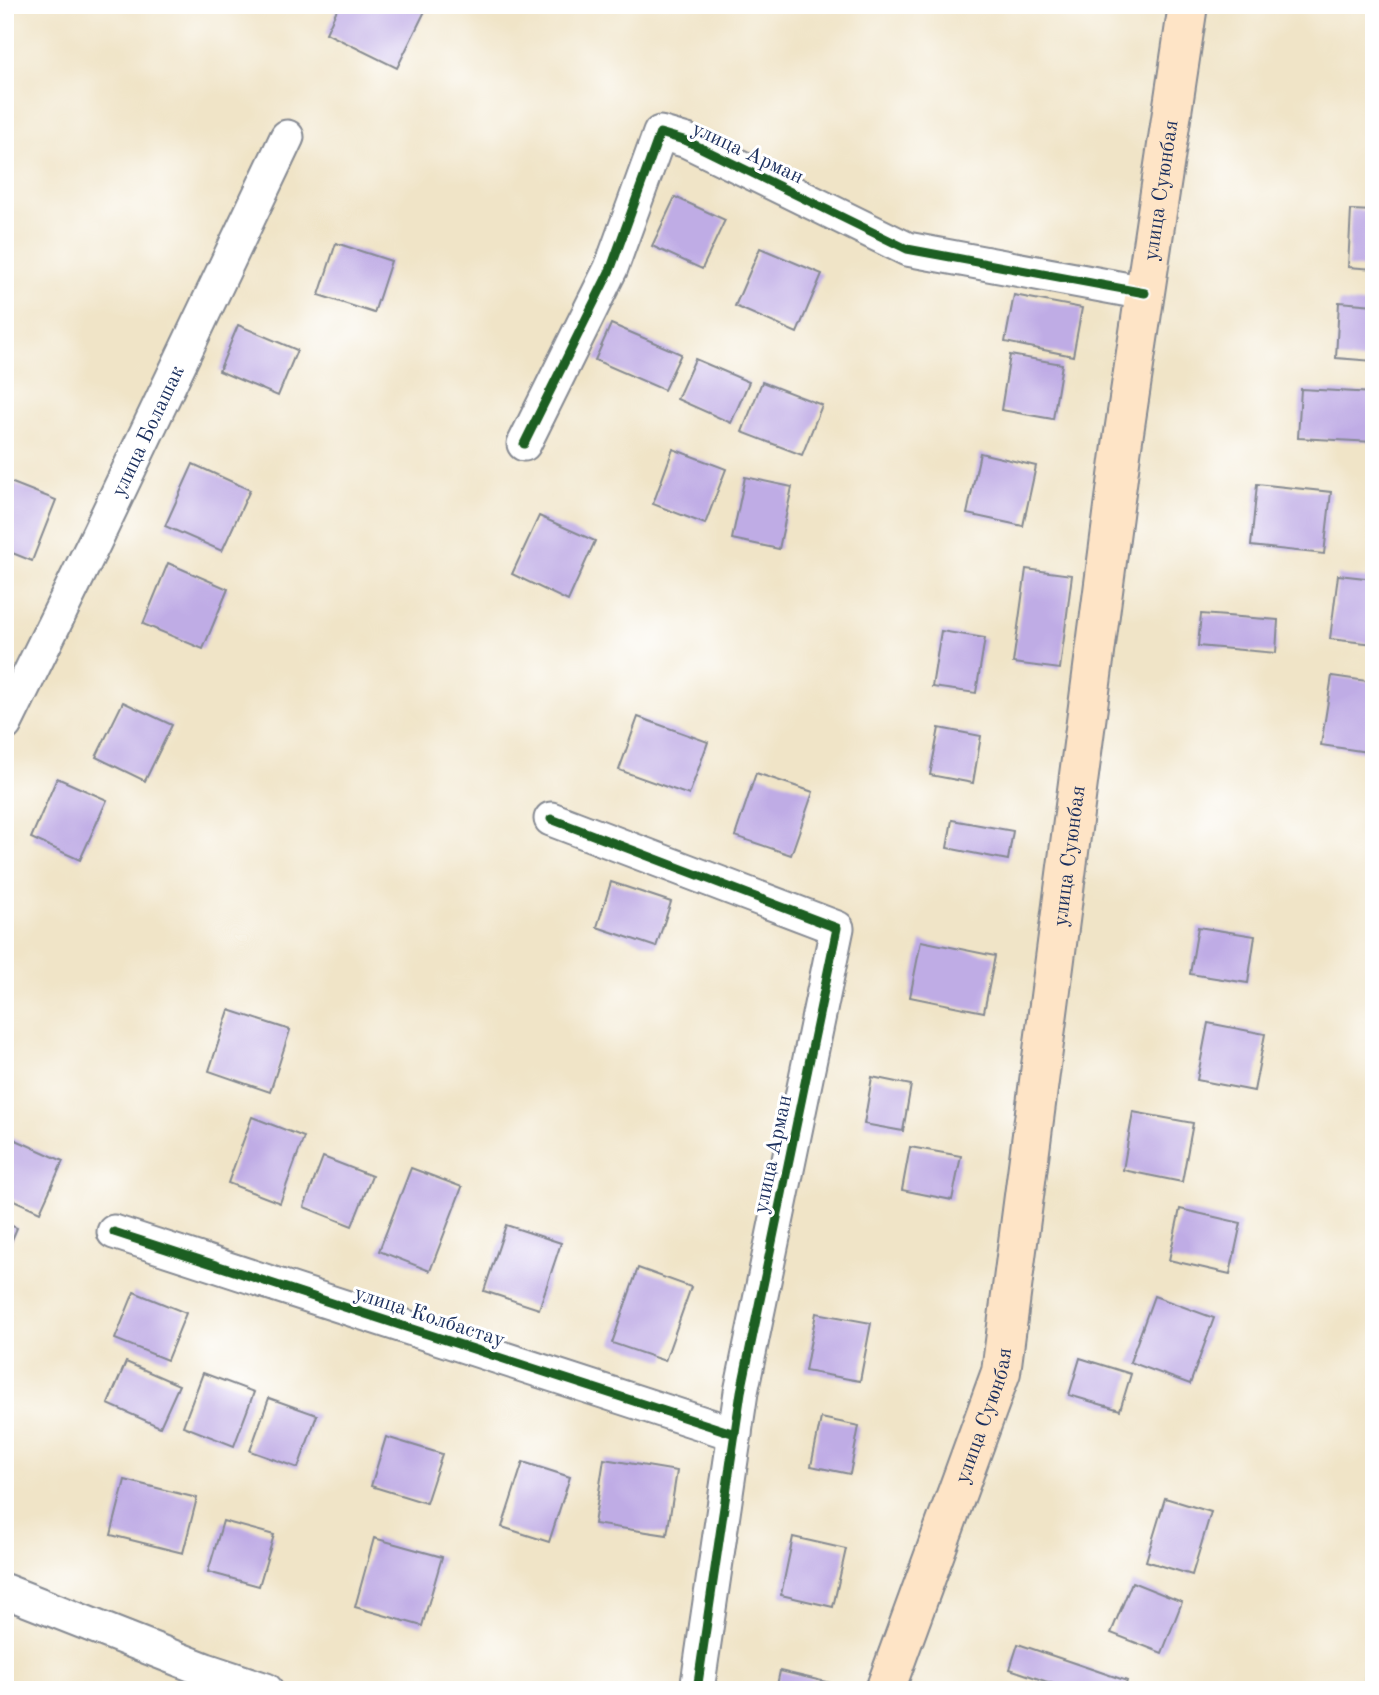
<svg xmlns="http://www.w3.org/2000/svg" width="1379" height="1695" font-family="'Old Standard TT',serif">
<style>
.green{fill:#98dc95;stroke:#5a867a;stroke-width:2}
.building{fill:#bface5}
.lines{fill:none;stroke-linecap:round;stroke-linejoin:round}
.minor-casing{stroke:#868a92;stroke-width:37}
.secondary-casing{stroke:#868a92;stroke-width:42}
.minor{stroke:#fff;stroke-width:33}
.secondary{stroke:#fee4c6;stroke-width:38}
.cycleway-casing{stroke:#fff;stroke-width:13}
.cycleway{stroke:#1b5e20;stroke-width:9}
.labels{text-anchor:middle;stroke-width:6;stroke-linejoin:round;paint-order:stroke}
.street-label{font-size:21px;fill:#1b2f5e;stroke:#fff}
</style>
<rect width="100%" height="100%" fill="#fff"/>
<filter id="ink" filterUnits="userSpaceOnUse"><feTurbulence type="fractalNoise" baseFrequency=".0143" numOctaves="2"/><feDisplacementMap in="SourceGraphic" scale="14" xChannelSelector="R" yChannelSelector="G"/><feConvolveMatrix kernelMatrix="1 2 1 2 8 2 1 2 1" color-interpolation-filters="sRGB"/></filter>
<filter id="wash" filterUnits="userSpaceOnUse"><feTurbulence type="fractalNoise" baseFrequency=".00686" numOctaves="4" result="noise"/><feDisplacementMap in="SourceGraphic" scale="28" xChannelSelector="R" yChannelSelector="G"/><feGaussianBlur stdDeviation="1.57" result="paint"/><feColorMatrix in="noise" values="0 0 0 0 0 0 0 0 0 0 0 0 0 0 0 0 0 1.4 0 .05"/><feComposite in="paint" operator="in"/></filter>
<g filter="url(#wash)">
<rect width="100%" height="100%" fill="#f0e4c7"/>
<polygon class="green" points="1374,1620 1374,1690 1360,1690"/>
<g id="blocks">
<g class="building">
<polygon points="339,5 428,5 397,68 326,33"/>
<polygon points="675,197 725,220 702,269 652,246"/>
<polygon points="1351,210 1374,211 1374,269 1348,267"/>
<polygon points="336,243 391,261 374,313 319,295"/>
<polygon points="760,248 822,274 797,333 735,306"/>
<polygon points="1014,295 1082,308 1073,356 1005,342"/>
<polygon points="1339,302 1374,305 1374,361 1336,358"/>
<polygon points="611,324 681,354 664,390 595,360"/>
<polygon points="238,325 297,350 278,396 219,371"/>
<polygon points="1010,355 1062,364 1053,419 1001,410"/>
<polygon points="695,359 749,382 731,423 677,399"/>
<polygon points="762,382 822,405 802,455 742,432"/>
<polygon points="1301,389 1374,393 1374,442 1298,438"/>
<polygon points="673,449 726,469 705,524 653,504"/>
<polygon points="980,453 1036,466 1023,526 967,514"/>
<polygon points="193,464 250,490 222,551 165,526"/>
<polygon points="745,477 792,487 779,549 732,539"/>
<polygon points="5,480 56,500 32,561 5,550"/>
<polygon points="1257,484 1331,492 1324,554 1251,546"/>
<polygon points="539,516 595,541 568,601 512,574"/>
<polygon points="168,563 228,589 203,649 143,624"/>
<polygon points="1026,569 1072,575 1060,669 1013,663"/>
<polygon points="1338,575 1374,579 1374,644 1330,639"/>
<polygon points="1201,614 1278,620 1276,653 1198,646"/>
<polygon points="941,631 985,638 976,693 932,687"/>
<polygon points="1332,676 1374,682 1374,753 1321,745"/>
<polygon points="123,702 172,725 145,781 96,757"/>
<polygon points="638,717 708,742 689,795 619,770"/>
<polygon points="939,728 981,736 973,783 930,775"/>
<polygon points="756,773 813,792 791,855 735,836"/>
<polygon points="57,778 107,800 80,860 31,838"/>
<polygon points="952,820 1013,831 1008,860 947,848"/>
<polygon points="611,882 671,902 656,947 597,927"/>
<polygon points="1198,927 1255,936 1248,983 1190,974"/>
<polygon points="921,941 995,956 984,1012 910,997"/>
<polygon points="229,1010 290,1030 270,1092 209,1071"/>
<polygon points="1208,1023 1265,1034 1254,1091 1197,1080"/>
<polygon points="872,1077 911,1085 903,1131 864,1124"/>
<polygon points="1133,1112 1193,1123 1182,1182 1123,1170"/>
<polygon points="252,1117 304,1137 280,1203 228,1183"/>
<polygon points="5,1135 63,1161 40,1212 5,1196"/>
<polygon points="910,1147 961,1156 952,1200 902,1190"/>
<polygon points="323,1157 372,1176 352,1226 304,1207"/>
<polygon points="411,1168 462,1187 430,1271 379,1251"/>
<polygon points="1180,1209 1241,1223 1230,1274 1169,1260"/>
<polygon points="5,1223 17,1228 5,1256"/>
<polygon points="506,1225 561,1243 539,1309 484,1291"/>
<polygon points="638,1268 691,1287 665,1361 612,1343"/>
<polygon points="134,1292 186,1313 167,1360 115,1339"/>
<polygon points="1154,1296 1214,1318 1190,1384 1130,1362"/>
<polygon points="816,1313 871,1323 860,1381 805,1371"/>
<polygon points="1080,1358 1131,1374 1120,1410 1069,1395"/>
<polygon points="126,1362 179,1385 160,1427 108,1404"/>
<polygon points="203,1373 254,1392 234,1446 183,1426"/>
<polygon points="269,1398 317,1415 298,1468 250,1451"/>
<polygon points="821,1418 859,1426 850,1474 811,1466"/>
<polygon points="386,1437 442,1454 426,1503 371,1486"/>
<polygon points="604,1459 677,1471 667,1535 594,1524"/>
<polygon points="523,1462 570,1477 549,1542 502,1527"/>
<polygon points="125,1480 197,1498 183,1553 111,1535"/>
<polygon points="1165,1498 1211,1512 1192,1575 1146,1561"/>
<polygon points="223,1521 274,1535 259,1586 208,1572"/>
<polygon points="793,1537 846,1549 833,1607 781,1595"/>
<polygon points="374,1538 442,1557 422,1626 355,1607"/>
<polygon points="1132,1582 1182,1602 1162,1653 1111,1633"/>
<polygon points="1018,1644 1127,1681 1124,1690 1071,1690 1010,1669"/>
<polygon points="780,1671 843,1686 842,1690 776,1690"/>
</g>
</g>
</g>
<g filter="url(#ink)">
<use href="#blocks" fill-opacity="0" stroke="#868a92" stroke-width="2"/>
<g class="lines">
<defs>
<g id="minor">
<polyline points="524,444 611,268 660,133 687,141 907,249 1145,293"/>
<path id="s1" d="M5,724L95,541L287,137"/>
<polyline points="551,819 837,928 741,1392 697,1690"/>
<polyline points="114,1232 735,1434"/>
<polyline points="5,1591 206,1670 266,1690"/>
</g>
<g id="secondary">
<path id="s2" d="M885,1690L1001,1372L1122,446L1188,5"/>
</g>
</defs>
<use href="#minor" class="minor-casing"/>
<use href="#secondary" class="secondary-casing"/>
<use href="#minor" class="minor"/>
<use href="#secondary" class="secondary"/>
<defs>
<g id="cycleway">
<polyline points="524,444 611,268 660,133 687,141 907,249 1145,293"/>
<polyline points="551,819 837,928 741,1392 697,1690"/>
<polyline points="114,1232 735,1434"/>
</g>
</defs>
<use href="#cycleway" class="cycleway-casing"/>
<use href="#cycleway" class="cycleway"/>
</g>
</g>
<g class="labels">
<g class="street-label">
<text transform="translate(748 152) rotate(25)" y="7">улица Арман</text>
<text dy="7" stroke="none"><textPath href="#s2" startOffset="1531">улица Суюнбая</textPath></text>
<text dy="7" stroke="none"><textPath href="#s1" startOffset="326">улица Болашак</textPath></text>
<text dy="7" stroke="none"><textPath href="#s2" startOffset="859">улица Суюнбая</textPath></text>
<text transform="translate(772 1154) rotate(-78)" y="7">улица Арман</text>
<text transform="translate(430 1316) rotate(18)" y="7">улица Колбастау</text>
<text dy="7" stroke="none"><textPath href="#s2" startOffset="292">улица Суюнбая</textPath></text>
</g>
</g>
<rect width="1379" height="1695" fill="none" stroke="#fff" stroke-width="28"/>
</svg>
